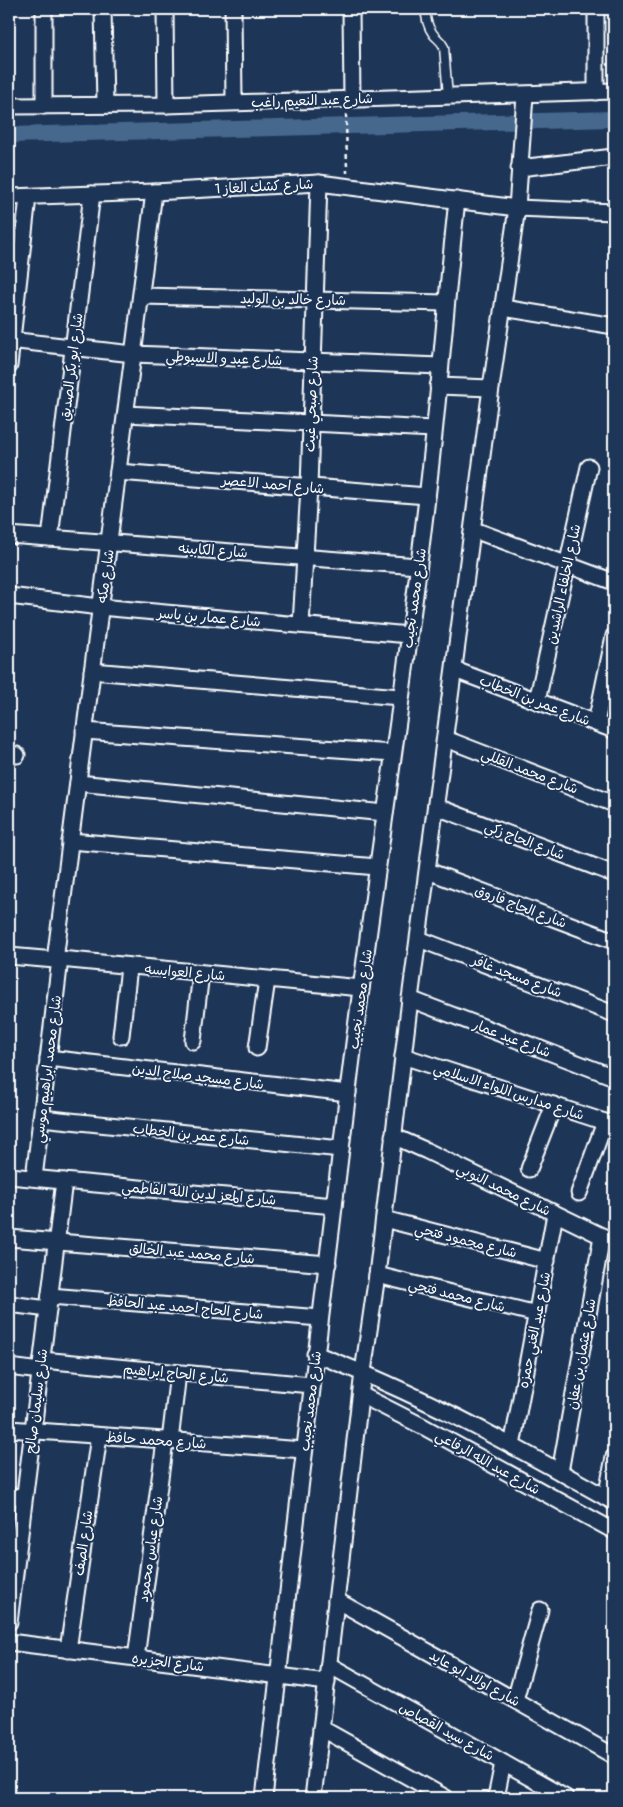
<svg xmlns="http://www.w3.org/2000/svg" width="623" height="1807" font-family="Pangolin,'Playpen Sans Arabic',sans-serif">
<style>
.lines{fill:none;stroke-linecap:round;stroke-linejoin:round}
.canal{stroke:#45678c;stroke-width:16}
.lane-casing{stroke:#fff;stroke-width:11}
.street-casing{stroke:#fff;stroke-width:19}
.path{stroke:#fff;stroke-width:2.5;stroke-dasharray:4 4;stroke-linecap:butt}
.lane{stroke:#1d3557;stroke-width:8}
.street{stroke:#1d3557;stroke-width:15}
.labels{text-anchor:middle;stroke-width:4;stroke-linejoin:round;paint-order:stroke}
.street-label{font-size:14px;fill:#fff;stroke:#1d3557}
</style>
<rect width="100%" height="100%" fill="#1d3557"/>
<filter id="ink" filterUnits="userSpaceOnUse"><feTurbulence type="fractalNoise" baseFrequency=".02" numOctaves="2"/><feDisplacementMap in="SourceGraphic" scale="10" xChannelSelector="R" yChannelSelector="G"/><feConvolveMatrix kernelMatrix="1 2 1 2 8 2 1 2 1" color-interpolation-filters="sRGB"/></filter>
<g filter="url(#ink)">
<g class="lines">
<polyline class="canal" points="9,135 614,119"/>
<defs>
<path id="lane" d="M426,9C425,17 428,27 433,34C437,39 441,40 444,47L448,97"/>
<g id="street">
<polyline points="103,9 105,105"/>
<polyline points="165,9 166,105"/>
<polyline points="233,9 234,102"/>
<polyline points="351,9 352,99"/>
<polyline points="596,92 596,9"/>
<polyline points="9,106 166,105 614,91"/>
<polyline points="44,106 44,9"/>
<polyline points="519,168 614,157"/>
<polyline points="9,197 154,192 319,183 517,208 614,212"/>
<polyline points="141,296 446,303"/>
<polyline points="503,308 614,326"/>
<polyline points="9,340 133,354 440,366"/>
<polyline points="9,366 28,197"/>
<polyline points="438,386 491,388"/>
<polyline points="126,414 434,429"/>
<polyline points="118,472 427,496"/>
<polyline points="474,530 614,582"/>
<polyline points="9,535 418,566"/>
<polyline points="50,538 92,194"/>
<polyline points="9,596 100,607 409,635"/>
<polyline points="301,625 309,487 319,183"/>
<polyline points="455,670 614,730"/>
<polyline points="92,671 400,697"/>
<polyline points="537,701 589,467"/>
<polyline points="596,723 614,636"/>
<polyline points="84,731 393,753"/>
<polyline points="446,739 614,804"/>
<polyline points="9,754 17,755"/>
<polyline points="78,783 385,813"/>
<polyline points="437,807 614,874"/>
<polyline points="70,841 377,867"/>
<polyline points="428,871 614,941"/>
<polyline points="419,939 614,1014"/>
<polyline points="9,956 55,960 60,959 361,988"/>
<polyline points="55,960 154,192"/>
<polyline points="410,999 614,1077"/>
<polyline points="121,1036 129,967"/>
<polyline points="193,1041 201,973"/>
<polyline points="257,1048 267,980"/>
<polyline points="403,1056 614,1125"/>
<polyline points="48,1058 348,1093"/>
<polyline points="41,1118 341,1149"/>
<polyline points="393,1136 427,1151 614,1242"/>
<polyline points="529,1169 554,1105"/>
<polyline points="9,1176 334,1206"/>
<polyline points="34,1178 60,959"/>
<polyline points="579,1193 605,1122"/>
<polyline points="384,1219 547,1261"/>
<polyline points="9,1238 328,1264"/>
<polyline points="377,1275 537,1314"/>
<polyline points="50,1296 320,1318"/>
<polyline points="9,1304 48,1309"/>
<path d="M315,1354C420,1393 517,1448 614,1502"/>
<polyline points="42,1360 311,1385"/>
<polyline points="9,1367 40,1371"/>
<polyline points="361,1395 424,1427 614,1531"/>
<polyline points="9,1429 304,1450"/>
<polyline points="170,1441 178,1373"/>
<polyline points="512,1446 555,1214"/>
<polyline points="560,1472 602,1236"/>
<polyline points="9,1496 24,1497"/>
<polyline points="606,1498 614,1457"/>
<polyline points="336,1600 614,1756"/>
<polyline points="9,1622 64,1181"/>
<polyline points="9,1642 327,1682"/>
<polyline points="68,1650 99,1436"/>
<polyline points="136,1658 165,1441"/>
<polyline points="329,1665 566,1798"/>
<polyline points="515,1700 540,1610"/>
<polyline points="321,1728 446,1798"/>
<path d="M264,1798C291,1562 319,1327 348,1091C372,893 404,696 427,498C439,399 446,299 457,200"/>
<polyline points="313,1798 363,1372 377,1275 410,999 491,388 517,208 525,95"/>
<polyline points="496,1798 503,1763"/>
</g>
</defs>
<use href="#lane" class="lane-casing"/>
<use href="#street" class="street-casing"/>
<polyline class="path" points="346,114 347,173"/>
<use href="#lane" class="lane"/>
<use href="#street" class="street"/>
</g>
</g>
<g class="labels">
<g class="street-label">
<text transform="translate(312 100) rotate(-2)" y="5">شارع عبد النعيم راغب</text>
<text transform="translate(264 186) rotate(-3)" y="5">شارع كشك الغاز 1</text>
<text transform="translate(293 299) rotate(1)" y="5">شارع خالد بن الوليد</text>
<text transform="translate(224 358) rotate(2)" y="5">شارع عيد و الاسيوطي</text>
<text transform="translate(71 367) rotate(-83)" y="5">شارع ابو بكر الصديق</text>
<text transform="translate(311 404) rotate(-88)" y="5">شارع صبحي غيث</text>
<text transform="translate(273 484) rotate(5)" y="5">شارع احمد الاعصر</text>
<text transform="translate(213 550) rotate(4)" y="5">شارع الكابينه</text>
<text transform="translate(105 576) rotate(-82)" y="5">شارع مكه</text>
<text transform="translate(563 584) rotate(-78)" y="5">شارع الخلفاء الراشدين</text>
<text transform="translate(414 598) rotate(-82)" y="5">شارع محمد نجيب</text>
<text transform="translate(209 617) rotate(5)" y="5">شارع عمار بن ياسر</text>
<text transform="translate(535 700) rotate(21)" y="5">شارع عمر بن الخطاب</text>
<text transform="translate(530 771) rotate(21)" y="5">شارع محمد القللي</text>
<text transform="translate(525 840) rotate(21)" y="5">شارع الحاج زكي</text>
<text transform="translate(521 906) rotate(21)" y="5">شارع الحاج فاروق</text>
<text transform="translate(185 972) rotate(5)" y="5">شارع العوايسه</text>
<text transform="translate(517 976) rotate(21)" y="5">شارع مسجد غافر</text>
<text transform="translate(360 999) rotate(-82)" y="5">شارع محمد نجيب</text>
<text transform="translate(512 1038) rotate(21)" y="5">شارع عيد عمار</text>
<text transform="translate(47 1069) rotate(-83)" y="5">شارع محمد ابراهيم موسي</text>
<text transform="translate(198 1076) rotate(7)" y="5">شارع مسجد صلاح الدين</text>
<text transform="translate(509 1091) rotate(18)" y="5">شارع مدارس اللواء الاسلامي</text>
<text transform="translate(191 1134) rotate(6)" y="5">شارع عمر بن الخطاب</text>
<text transform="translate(504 1189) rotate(26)" y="5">شارع محمد النوبي</text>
<text transform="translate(199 1193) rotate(5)" y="5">شارع المعز لدين الله الفاطمي</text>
<text transform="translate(466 1240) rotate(14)" y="5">شارع محمود فتحي</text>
<text transform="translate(192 1253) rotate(5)" y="5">شارع محمد عبد الخالق</text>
<text transform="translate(457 1295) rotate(14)" y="5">شارع محمد فتحي</text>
<text transform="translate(185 1307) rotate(5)" y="5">شارع الحاج احمد عبد الحافظ</text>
<text transform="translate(534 1330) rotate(-79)" y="5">شارع عبد الغني حمزه</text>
<text transform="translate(581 1354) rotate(-80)" y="5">شارع عثمان بن عفان</text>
<text transform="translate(176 1373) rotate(5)" y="5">شارع الحاج ابراهيم</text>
<text transform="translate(36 1401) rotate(-83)" y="5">شارع سليمان صالح</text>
<text transform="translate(310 1401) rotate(-83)" y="5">شارع محمد نجيب</text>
<text transform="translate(156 1440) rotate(4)" y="5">شارع محمد حافظ</text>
<text transform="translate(488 1462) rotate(29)" y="5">شارع عبد الله الرفاعي</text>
<text transform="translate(83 1543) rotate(-82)" y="5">شارع الصف</text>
<text transform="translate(150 1549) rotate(-82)" y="5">شارع عباس محمود</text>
<text transform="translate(168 1662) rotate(7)" y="5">شارع الجزيره</text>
<text transform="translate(475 1678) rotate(29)" y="5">شارع اولاد ابو عايد</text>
<text transform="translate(447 1731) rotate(29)" y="5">شارع سيد القصاص</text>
</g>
</g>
<rect width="623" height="1807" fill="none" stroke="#1d3557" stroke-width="30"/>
<rect x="15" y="15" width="593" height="1777" fill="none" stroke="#fff" stroke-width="2" filter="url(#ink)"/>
</svg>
